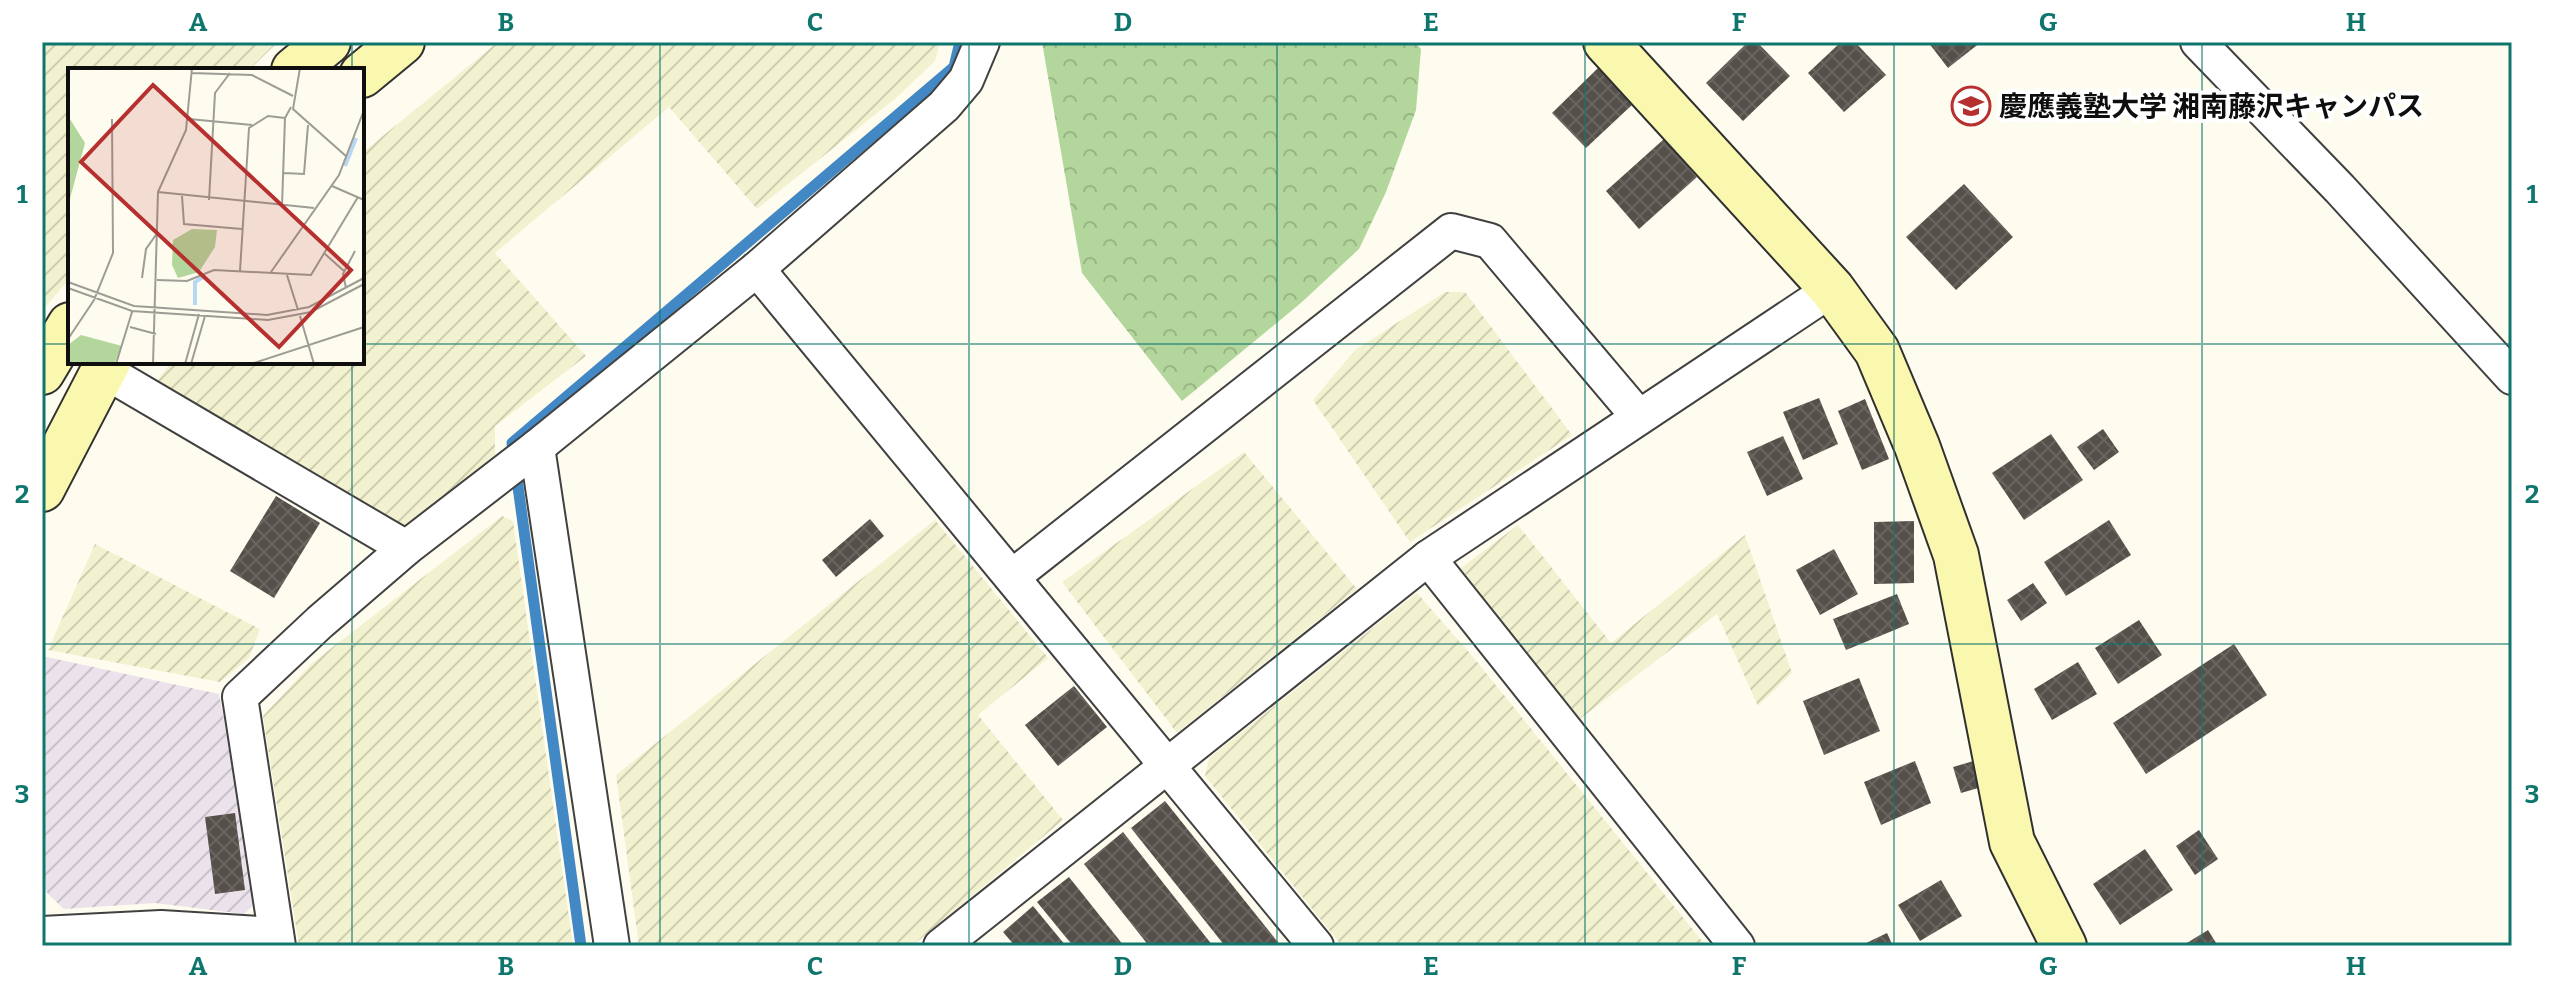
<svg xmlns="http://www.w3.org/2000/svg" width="2554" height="988" font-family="Bitter,'Noto Sans JP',serif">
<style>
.industrial{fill:url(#industrial-furrows)}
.farmland{fill:url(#farmland-furrows)}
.forest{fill:url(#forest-crowns)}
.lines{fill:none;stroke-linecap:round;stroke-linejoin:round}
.stream{stroke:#4288c5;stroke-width:11}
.building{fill:url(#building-cross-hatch)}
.street-casing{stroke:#414141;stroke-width:38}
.secondary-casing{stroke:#303030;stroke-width:48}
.street{stroke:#fff;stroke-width:34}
.secondary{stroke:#faf7ae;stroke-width:44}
.grid{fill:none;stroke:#0f766e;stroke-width:2;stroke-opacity:0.55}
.labels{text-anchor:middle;stroke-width:8;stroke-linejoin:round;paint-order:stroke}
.poi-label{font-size:28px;font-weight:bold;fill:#0e0e0e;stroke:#fff;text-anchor:start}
.inset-river{fill:none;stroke:#b7d8f2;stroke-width:4}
.inset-road{fill:none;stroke:#9e9d95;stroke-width:2}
.view{fill:#b5302e;fill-opacity:0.15;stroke:#b5302e;stroke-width:4}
.inset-edge{fill:none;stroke:#0e0e0e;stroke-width:4}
.neatline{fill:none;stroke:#0f766e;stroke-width:3}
.grid-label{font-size:26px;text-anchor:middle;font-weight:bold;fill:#0f766e}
</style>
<defs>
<pattern id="industrial-furrows" width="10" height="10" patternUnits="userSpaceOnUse" patternTransform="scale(2)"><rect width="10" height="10" fill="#ebe2ec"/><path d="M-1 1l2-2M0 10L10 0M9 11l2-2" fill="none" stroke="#c8c1c9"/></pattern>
<pattern id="farmland-furrows" width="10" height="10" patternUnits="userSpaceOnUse" patternTransform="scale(2)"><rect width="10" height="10" fill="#f3f2d0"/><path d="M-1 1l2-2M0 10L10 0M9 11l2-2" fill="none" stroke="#cfceb1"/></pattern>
<pattern id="forest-crowns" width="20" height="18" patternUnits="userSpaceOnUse" patternTransform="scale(2)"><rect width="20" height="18" fill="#b2d69b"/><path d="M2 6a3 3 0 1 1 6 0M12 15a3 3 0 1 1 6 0" fill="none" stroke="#98b684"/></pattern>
<pattern id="building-cross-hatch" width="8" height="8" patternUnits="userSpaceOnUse" patternTransform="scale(2)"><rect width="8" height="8" fill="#56504b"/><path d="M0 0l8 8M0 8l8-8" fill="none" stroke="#696561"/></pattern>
</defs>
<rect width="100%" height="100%" fill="#fefcef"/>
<polygon class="industrial" points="42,656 219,694 258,901 244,914 155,903 64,909 48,894 42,883"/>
<g class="farmland">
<polygon points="42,42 278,42 249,70 70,70 70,278 42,311"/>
<polygon points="498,42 940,42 935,61 896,98 757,209 669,107 495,253 586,356 495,426 495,460 408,529 154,385 171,362 362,362 362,153"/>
<polygon points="1445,292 1465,292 1572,435 1410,542 1313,400 1355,350"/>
<polygon points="1244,452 1357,589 1177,733 1062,582"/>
<polygon points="502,516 513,521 573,946 299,946 263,716 311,664"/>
<polygon points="935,520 1048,658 978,715 1063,820 912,946 639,946 616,775"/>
<polygon points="1518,525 1611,643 1745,535 1792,673 1758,706 1717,614 1576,722 1461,568"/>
<polygon points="95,544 260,629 249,658 220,682 48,650"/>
<polygon points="1417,593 1474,658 1706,946 1342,946 1205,776 1209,758"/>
</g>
<polygon class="forest" points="1042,42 1415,42 1421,49 1416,110 1386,192 1359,249 1302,302 1182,401 1082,273"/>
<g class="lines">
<polyline class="stream" points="581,946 512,443 954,67 960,42"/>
</g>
<g class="building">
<polygon points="1748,42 1757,42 1790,76 1743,121 1706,83"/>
<polygon points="1841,42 1855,42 1886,75 1844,112 1808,73"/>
<polygon points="1928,42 1981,42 1948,68"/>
<polygon points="1598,68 1633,104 1586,148 1552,113"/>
<polygon points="1664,139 1697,177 1639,229 1606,191"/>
<polygon points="1964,184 2013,237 1956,290 1906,237"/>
<polygon points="1819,398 1838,444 1803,460 1783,412"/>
<polygon points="1865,399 1889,459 1862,470 1838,411"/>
<polygon points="2103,429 2119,452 2094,470 2077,447"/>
<polygon points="2051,434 2083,480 2024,520 1992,473"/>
<polygon points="1783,436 1803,479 1767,496 1747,452"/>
<polygon points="276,496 320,523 274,598 230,571"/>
<polygon points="870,519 884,536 836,577 822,560"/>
<polygon points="2109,520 2131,555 2066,596 2044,562"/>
<polygon points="1914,521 1914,583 1874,584 1874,522"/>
<polygon points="1834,549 1858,594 1820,615 1796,570"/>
<polygon points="2033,583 2047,603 2021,621 2007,600"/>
<polygon points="1897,594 1909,624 1846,650 1833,619"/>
<polygon points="2139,620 2162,655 2118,684 2095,648"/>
<polygon points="2234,644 2267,695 2146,774 2113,723"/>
<polygon points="2078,662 2097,694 2052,720 2034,689"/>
<polygon points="1859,678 1880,731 1824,755 1803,701"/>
<polygon points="1074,686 1107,727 1058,766 1025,725"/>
<polygon points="1977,760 1985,786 1961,793 1953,767"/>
<polygon points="1915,761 1931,803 1881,825 1864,782"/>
<polygon points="1165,801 1281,946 1225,946 1131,828"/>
<polygon points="235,813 245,890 215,894 205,817"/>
<polygon points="2199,830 2218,859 2195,875 2176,846"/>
<polygon points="1123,832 1213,946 1149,946 1084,864"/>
<polygon points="2145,849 2173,890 2120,925 2093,884"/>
<polygon points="1069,877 1124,946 1073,946 1037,902"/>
<polygon points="1941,880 1962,916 1920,941 1898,905"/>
<polygon points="1033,906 1066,946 1015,946 1003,932"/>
<polygon points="2208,930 2218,946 2182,946"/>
<polygon points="1887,933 1893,946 1865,946 1864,944"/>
</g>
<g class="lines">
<defs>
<g id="street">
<polyline points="2198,42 2340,189 2512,377"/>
<polyline points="757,269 1316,946"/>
<polyline points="103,370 406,548"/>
<polyline points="537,447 612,946"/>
<polyline points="1428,558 1737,946"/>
<polyline points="1012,577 1451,231 1490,241 1638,416"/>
<polyline points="42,934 161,928 276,935"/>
<polyline points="278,946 240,697 320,622 406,548 537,447 757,269 944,106 966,80 982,42"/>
<polyline points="941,946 1428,558 1832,289"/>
</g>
<g id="secondary">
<polyline points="1606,42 1832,289 1877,351 1917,446 1956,555 2012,842 2064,946"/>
<polyline points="294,70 328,42"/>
<polyline points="362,75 402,42"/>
<polyline points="42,372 70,325"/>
<polyline points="42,489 108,362"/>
</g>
</defs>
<use href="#street" class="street-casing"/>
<use href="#secondary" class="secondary-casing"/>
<use href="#street" class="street"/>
<use href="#secondary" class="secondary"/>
</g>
<path class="grid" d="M352,42V70M660,42V946M969,42V946M1277,42V946M1585,42V946M1894,42V946M2202,42V946M42,344H70M362,344H2512M352,362V946M42,644H2512"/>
<defs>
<symbol id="university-ring" viewBox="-11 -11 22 22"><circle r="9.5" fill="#fff" stroke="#b5302e" stroke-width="1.5"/><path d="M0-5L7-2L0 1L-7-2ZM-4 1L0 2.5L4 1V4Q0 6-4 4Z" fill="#b5302e"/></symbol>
</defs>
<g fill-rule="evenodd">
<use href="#university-ring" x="1949" y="84" width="44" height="44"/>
</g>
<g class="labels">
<g class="poi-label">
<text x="1999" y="116">慶應義塾大学 湘南藤沢キャンパス</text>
</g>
</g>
<g transform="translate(68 68)">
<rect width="296" height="296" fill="#fefcef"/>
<path d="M0,48L17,75L0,138ZM124,161L149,162L147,179L131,204L110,210L104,197L105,172ZM13,267L54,278L46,296H0V277Z" fill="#b2d69b"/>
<path class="inset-river" d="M277,98L288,70M127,237V214L135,209"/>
<path class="inset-road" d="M232,0L225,41L279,89M124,5L184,7L225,28M121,51L184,57M216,105L236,106L240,57M264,118L296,132M90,124L246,140M114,128L116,156L174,161M141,132L147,25L162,5M214,138L217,50L223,39M257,186L276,203M172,203L181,60L200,48L217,50M203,204L271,107L296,42M219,207L230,242M74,210L78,181L90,164M89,212L119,213L146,202L243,207L290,129M0,214L66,238L199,247L241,239L296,210M0,220L64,243L200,252L243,244L296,216M278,220L275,206L287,183M232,248L246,296M62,259L88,266M0,271L26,232L45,185L44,51M48,296L64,244M85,296L90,124L118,62L124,0M117,296L131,246M123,296L137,248M183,296L296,259"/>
<path class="view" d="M85,17L283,202L211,279L13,94Z"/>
<rect width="296" height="296" class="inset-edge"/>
</g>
<rect width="2554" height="988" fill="none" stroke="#ffffff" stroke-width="88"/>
<rect x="44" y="44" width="2466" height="900" class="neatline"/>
<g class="grid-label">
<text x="198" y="31">A</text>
<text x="506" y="31">B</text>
<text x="815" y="31">C</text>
<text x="1123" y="31">D</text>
<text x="1431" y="31">E</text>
<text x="1739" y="31">F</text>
<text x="2048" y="31">G</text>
<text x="2356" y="31">H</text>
<text x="22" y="203">1</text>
<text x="2532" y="203">1</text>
<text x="22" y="503">2</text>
<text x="2532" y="503">2</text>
<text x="22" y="803">3</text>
<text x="2532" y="803">3</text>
<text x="198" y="975">A</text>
<text x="506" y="975">B</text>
<text x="815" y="975">C</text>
<text x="1123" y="975">D</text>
<text x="1431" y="975">E</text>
<text x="1739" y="975">F</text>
<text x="2048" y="975">G</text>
<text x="2356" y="975">H</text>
</g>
</svg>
